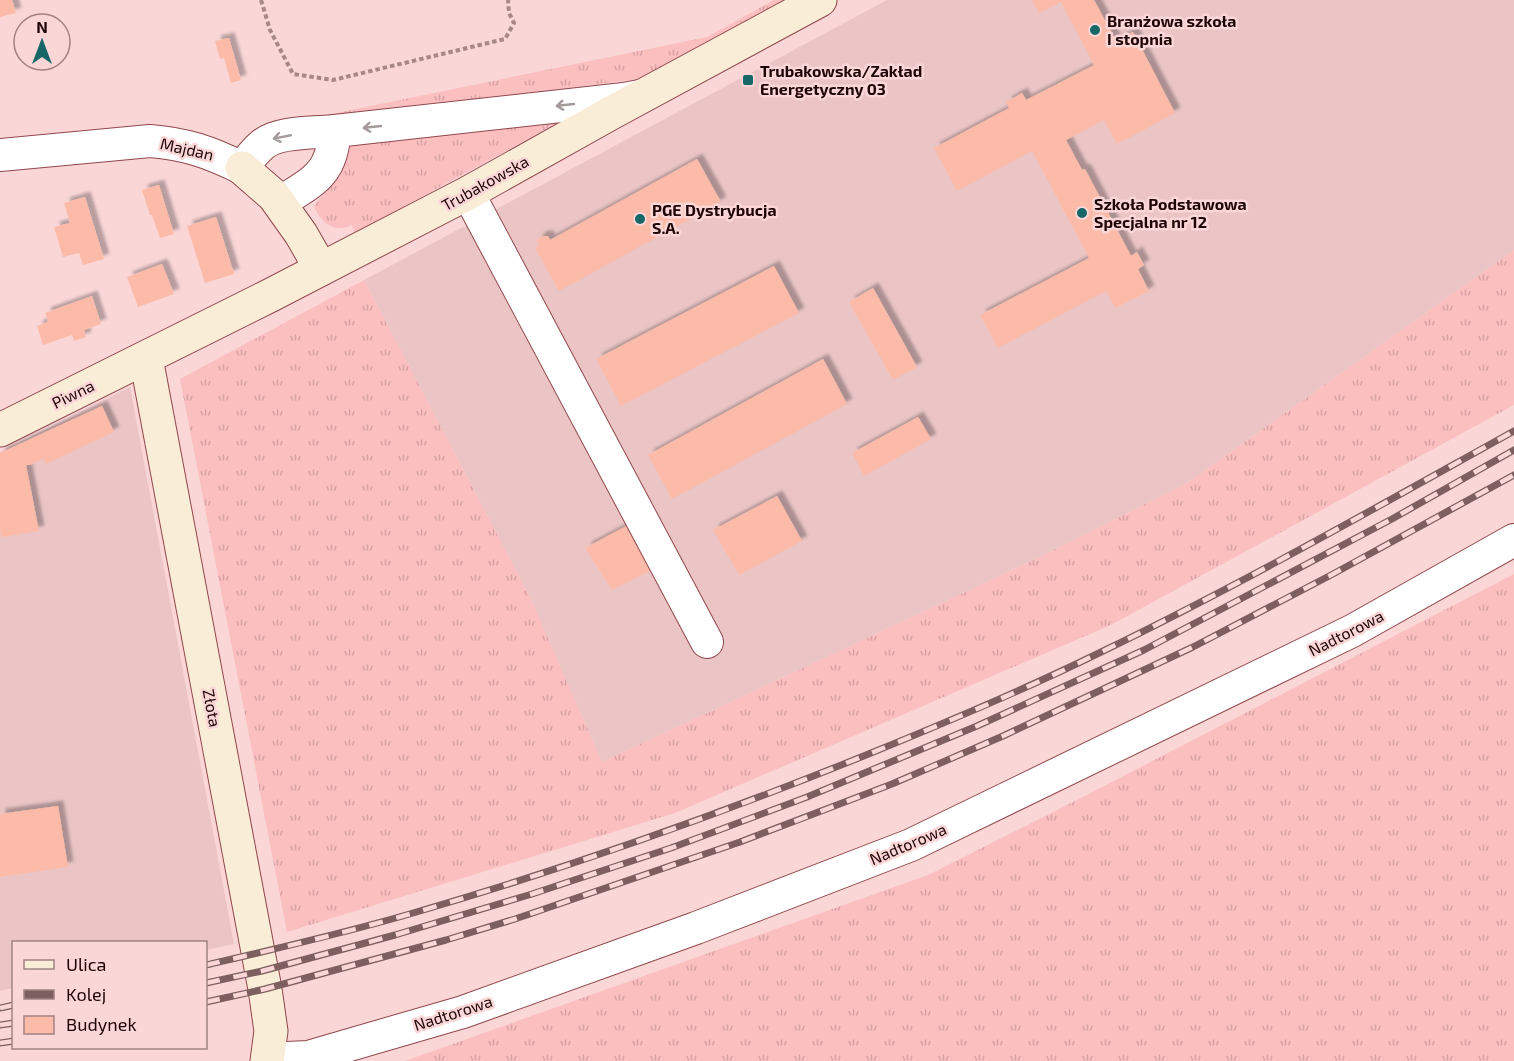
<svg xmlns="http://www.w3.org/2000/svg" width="1514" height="1061" font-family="'Exo 2',sans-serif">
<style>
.built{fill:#ebc5c6}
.grass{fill:url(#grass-tufts)}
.building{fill:#fcbba8;filter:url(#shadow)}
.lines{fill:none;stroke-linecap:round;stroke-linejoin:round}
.street-casing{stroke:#90474c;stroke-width:34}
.secondary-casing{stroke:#90474c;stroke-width:35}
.path{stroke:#a78788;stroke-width:4;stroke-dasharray:4.5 3;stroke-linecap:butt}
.street{stroke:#fff;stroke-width:32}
.secondary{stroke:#faedd7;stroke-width:33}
.rail-casing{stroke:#7d5f60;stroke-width:7}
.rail{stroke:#fad6d7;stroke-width:4.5;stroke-dasharray:14;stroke-linecap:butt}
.oneway{stroke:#a59b9b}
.poi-dot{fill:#176668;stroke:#fad6d7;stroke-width:2}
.labels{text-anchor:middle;stroke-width:5;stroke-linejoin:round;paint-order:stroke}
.poi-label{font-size:16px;font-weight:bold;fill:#1f0406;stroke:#fad6d7;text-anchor:start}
.street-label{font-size:16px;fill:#1f0406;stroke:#fad6d7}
</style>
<defs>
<pattern id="grass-tufts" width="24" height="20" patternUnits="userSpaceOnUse" patternTransform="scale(1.5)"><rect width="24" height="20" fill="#fbbfc0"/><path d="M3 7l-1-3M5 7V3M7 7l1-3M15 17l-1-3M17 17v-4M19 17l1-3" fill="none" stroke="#d7a2a4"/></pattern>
<filter id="shadow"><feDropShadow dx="5.5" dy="-5.5" stdDeviation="1.5" flood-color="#0004"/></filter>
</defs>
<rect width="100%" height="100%" fill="#fad6d7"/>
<g class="built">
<polygon points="887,0 1514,0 1514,250 1187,483 1038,558 602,762 530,597 364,280"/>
<polygon points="130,387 234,944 206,950 206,942 14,942 13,988 0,991 0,452"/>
</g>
<g class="grass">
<polygon points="774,0 790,0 645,78 263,128 707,37"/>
<path d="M570,116L355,233L352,225C333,234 321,223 314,206L324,194L319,189L331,175L350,144Z"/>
<polygon points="1514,250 1514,405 1111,625 675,813 287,932 180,379 364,280 530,597 602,762 1038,558 1187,483"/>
<polygon points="1514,574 1514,1061 405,1061 928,875 1077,800"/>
</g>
<g class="building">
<polygon points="0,0 12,0 16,13 0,17"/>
<polygon points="1032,0 1094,0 1116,41 1133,32 1175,113 1117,144 1104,120 1066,140 1082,170 1085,169 1131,256 1137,252 1144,265 1138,269 1149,291 1115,308 1106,291 998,348 980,315 1089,258 1032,151 957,191 934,148 1009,108 1006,102 1022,93 1026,100 1094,65 1061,2 1039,13"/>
<polygon points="229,38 241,80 231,83 224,58 220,59 215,41"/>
<polygon points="697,159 721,202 559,291 535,248 539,246 537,242 539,238 543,236 548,236 550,240"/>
<polygon points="159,185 174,234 160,238 152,215 150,215 142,190"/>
<polygon points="85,197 104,259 83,265 79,253 63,257 54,227 70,223 64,203"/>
<polygon points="216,217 234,274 205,283 187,226"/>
<polygon points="162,264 174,294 138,307 127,277"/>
<polygon points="774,266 799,313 621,406 596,359"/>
<polygon points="873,288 917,367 893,380 849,302"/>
<polygon points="92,296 101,324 84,330 86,337 74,341 72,335 43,345 37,326 48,322 45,313"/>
<polygon points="823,359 847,404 672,499 648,455"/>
<polygon points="102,406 114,432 46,464 43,459 30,465 26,465 39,531 1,537 0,528 0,453"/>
<polygon points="918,417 931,439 864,476 852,453"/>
<polygon points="777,496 802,541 739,575 713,530"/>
<polygon points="632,523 659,566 612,590 585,548"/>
<polygon points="58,806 68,867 0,877 0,814"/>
</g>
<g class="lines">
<defs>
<g id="street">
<path d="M0,155L150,141C187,144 209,152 242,168C248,160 254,152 261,146C276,131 314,133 335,131"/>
<polyline points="468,193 707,642"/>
<path d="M279,203C297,191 321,181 329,159C333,150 334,140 335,131L624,99L640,96"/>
<polyline points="267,1059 308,1057 463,1012 696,928 911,845 1352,631 1514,540"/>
</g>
<g id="secondary">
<polyline points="242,168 274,196 301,234 321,269"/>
<polyline points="146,358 265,989 271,1031 267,1061"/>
<polyline points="0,430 271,295 468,193 611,113 820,0"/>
</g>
</defs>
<use href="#street" class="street-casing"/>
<use href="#secondary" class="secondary-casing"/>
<polyline class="path" points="261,0 270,30 293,74 333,80 505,39 514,23 509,13 508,0"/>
<use href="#street" class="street"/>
<use href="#secondary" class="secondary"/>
<defs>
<g id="rail">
<path d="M206,965C275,949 345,933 413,913C568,868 721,814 871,753C947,722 1024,690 1099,653C1240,585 1377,507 1514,431"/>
<polyline points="206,983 262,971 395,935 532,894 671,848 807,797 977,726 1144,650 1392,519 1514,450"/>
<polyline points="206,1002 265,989 446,940 515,919 740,842 892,784 1003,736 1193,647 1333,574 1514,475"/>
<polyline points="0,1008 14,1005"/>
<polyline points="0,1025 14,1023"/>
<polyline points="0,1043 14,1041"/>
</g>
</defs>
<use href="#rail" class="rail-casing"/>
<use href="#rail" class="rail"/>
</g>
<defs><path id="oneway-shaft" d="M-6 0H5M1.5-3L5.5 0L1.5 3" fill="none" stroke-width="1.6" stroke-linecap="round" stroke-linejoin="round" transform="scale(1.5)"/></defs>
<g class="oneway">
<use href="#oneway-shaft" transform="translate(565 105) rotate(174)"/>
<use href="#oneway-shaft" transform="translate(372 127) rotate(174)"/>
<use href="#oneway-shaft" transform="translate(282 137) rotate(169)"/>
</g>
<g class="poi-dot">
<circle cx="1095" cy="30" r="6"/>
<rect x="742" y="74" width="12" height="12" rx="3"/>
<circle cx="1082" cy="213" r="6"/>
<circle cx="640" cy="219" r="6"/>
</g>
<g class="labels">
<g class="poi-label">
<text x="1107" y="27">Branżowa szkoła<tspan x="1107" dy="18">I stopnia</tspan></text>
<text x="760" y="77">Trubakowska/Zakład<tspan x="760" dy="18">Energetyczny 03</tspan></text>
<text x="1094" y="210">Szkoła Podstawowa<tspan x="1094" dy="18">Specjalna nr 12</tspan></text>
<text x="652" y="216">PGE Dystrybucja<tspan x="652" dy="18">S.A.</tspan></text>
</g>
<g class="street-label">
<text transform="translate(187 149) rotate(13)" y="6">Majdan</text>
<text transform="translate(485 183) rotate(-29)" y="6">Trubakowska</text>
<text transform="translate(73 394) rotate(-26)" y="6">Piwna</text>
<text transform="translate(1346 633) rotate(-27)" y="6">Nadtorowa</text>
<text transform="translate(212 708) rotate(79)" y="6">Złota</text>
<text transform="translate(908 844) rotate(-23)" y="6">Nadtorowa</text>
<text transform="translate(453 1013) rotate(-18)" y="6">Nadtorowa</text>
</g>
</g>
<rect x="12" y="941" width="195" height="108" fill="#fad6d7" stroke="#a28283" stroke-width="1.5"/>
<rect x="24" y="960" width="30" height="9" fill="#faedd7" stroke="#a28283" stroke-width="1.5"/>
<text x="66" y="971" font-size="18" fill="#1f0406">Ulica</text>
<rect x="24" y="990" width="30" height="9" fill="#7d5f60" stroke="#a28283" stroke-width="1.5"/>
<text x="66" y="1001" font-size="18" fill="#1f0406">Kolej</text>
<rect x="24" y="1016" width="30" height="18" fill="#fcbba8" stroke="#a28283" stroke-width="1.5"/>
<text x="66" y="1031" font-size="18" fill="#1f0406">Budynek</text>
<g transform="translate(42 42)"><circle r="28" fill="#fad6d7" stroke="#a28283" stroke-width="1.5"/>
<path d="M0-4.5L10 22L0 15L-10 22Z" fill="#176668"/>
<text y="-9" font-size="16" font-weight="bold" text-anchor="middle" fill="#1f0406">N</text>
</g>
</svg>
